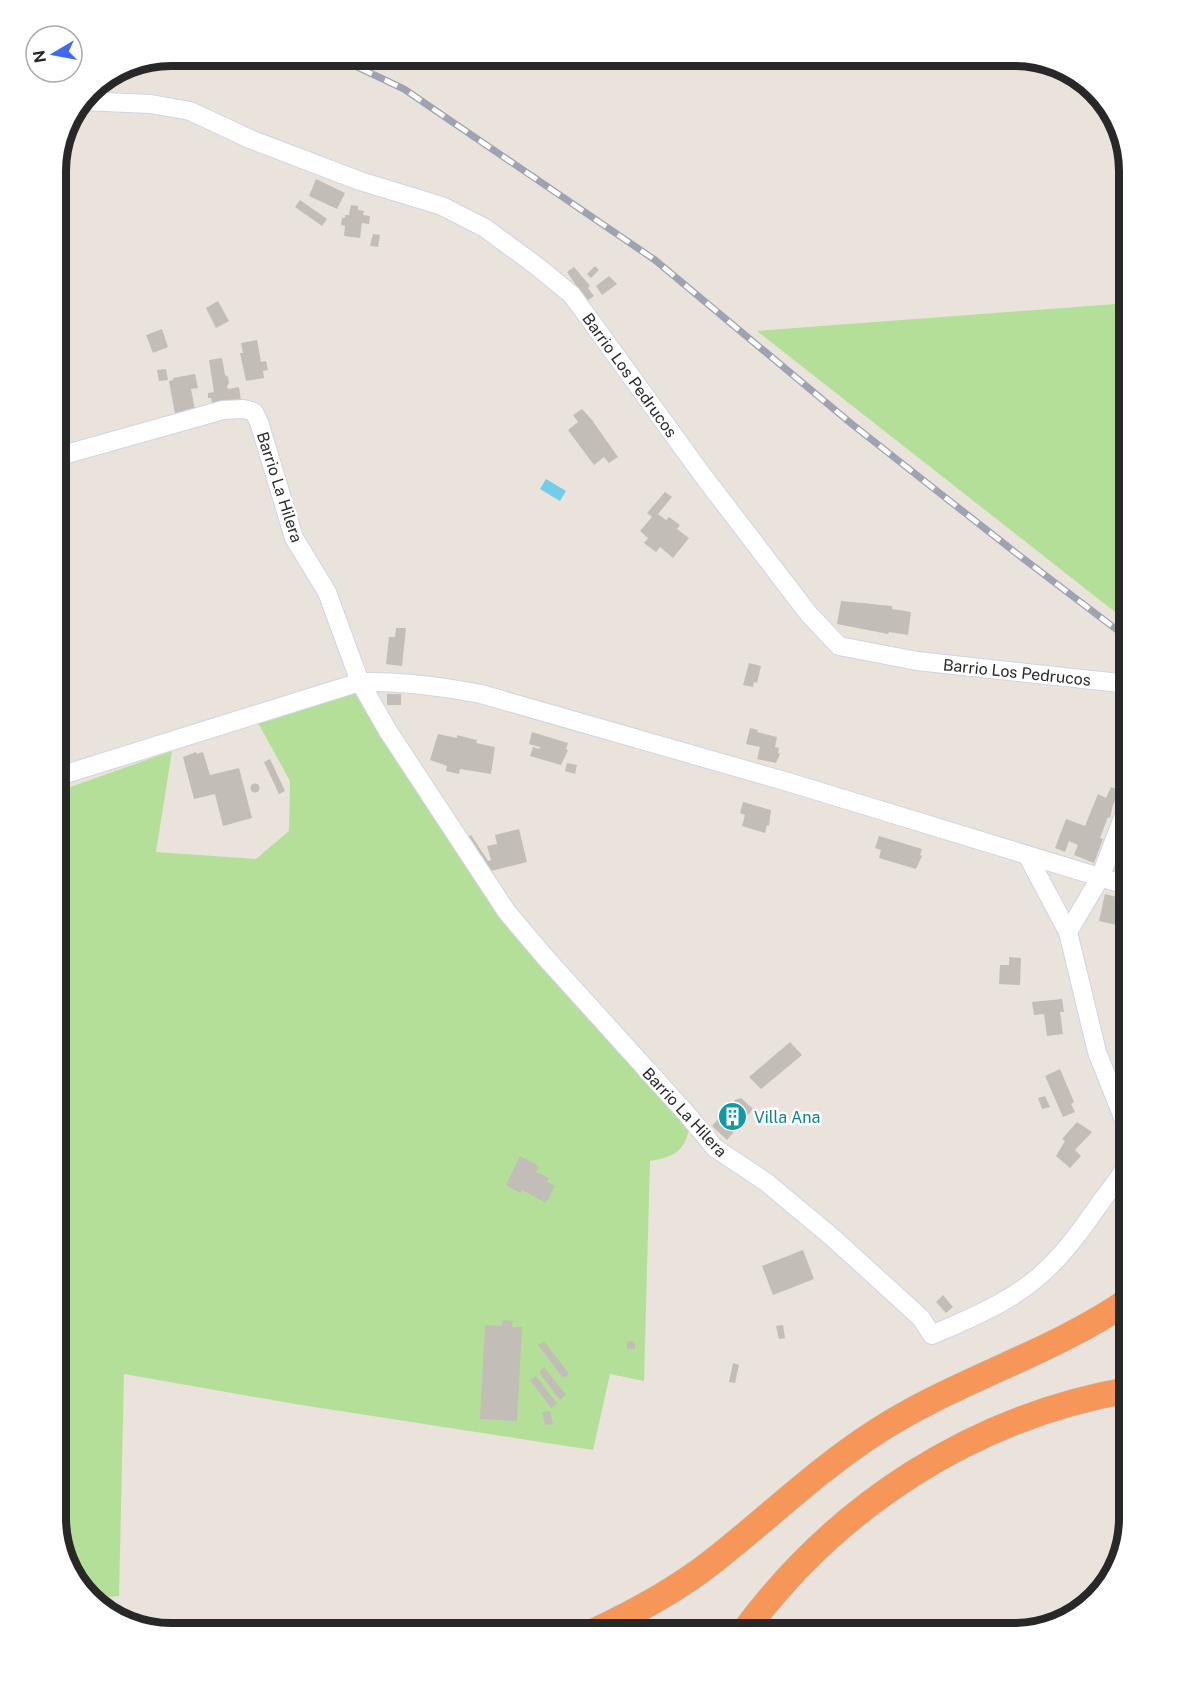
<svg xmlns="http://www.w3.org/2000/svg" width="1185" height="1689" font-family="'Public Sans',sans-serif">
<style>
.green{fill:#b4df99}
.water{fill:#71cee9}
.building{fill:#c2bdb6}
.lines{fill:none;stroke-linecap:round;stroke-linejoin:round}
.minor-casing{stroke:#d0d4e1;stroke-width:20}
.highway-casing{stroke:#c3c3c3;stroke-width:27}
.minor{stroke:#fff;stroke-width:18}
.highway{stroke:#f79659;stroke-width:26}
.rail-casing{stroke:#9ea2b2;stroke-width:7}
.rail{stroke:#fff;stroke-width:4.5;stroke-dasharray:14;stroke-linecap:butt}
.labels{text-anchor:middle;stroke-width:5;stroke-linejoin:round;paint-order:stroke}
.street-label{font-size:16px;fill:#282828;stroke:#fff}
.culture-label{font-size:16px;fill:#0d838f;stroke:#fff;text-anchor:start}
.rim{fill:none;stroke:#282828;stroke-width:8}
</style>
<rect width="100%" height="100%" fill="#eae3db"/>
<g class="green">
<polygon points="1129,303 1129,623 757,331"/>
<path d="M353,691L501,908L690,1125C685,1152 674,1157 650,1161L644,1381L610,1374L593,1450L295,1404L124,1374L119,1596L93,1599L71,1575L56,1518V792L172,751L156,852L256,859L289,831L290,781L257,721Z"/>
</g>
<polygon class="water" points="546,479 566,491 560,501 540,489"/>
<g class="building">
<polygon points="316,179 345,193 337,209 309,196"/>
<polygon points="300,200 327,219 322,226 295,207"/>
<polygon points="351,205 358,206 358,210 364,211 363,215 370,216 369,224 362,223 360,238 344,236 345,226 341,225 342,218 345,218 345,215 349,215"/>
<rect x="1119" y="232" width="10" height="52"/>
<polygon points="373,234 380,235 378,247 370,246"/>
<polygon points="595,266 599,270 591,278 587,274"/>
<polygon points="574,267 590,286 588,288 594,296 587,301 567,272"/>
<polygon points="609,276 617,284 602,295 596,286"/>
<polygon points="218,301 229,321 216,328 206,308"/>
<polygon points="162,329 168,347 153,353 146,335"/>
<polygon points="257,340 261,362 266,361 268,370 263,371 264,378 246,381 240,353 243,353 241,343"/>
<polygon points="222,358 225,375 228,377 229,383 227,386 228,389 239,387 241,401 213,408 211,398 208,398 208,393 214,392 209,360"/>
<polygon points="166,369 168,380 159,381 157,370"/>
<polygon points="195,374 198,388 191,389 195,410 175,414 169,381 173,380 173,378"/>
<polygon points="582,409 592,420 618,457 609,463 604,457 594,465 568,430 578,422 573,415"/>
<polygon points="665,492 672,497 658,514 666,520 669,517 680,525 677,529 689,538 673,558 660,547 656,552 644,543 648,538 640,531 652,517 647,513"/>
<polygon points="841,601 892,606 892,609 911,612 908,635 889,632 888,634 837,624"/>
<polygon points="396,628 406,628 402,666 386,664 389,637 395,637"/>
<polygon points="749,663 761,666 757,683 754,682 753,687 743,685"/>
<rect x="387" y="694" width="14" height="11"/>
<polygon points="750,728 758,730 757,732 777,737 775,747 779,748 778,753 780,754 776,763 757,759 760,747 746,744"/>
<polygon points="532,732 568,743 566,749 568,750 561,765 530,756 533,747 539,749 540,747 529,744"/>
<polygon points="438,734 457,738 457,735 472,739 477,740 476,743 495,747 491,774 460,769 459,774 446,771 447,766 430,760"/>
<polygon points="196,752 197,754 203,752 210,775 239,768 252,818 223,826 215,794 194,799 183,757"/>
<polygon points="270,759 285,791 279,794 264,762"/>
<polygon points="567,763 577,765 575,774 565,771"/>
<circle cx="255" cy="788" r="4.5"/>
<polygon points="1111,787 1123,791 1119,803 1115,801 1113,805 1110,818 1108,817 1100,838 1103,839 1094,863 1074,855 1078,845 1069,841 1065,852 1055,848 1066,819 1085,826 1098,794 1106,798"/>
<polygon points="743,802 771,810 769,826 767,825 765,833 742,826 745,815 740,813"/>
<polygon points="519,829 527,862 487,872 465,838 471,835 488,861 491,860 487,846 497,844 495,835"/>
<polygon points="879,836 922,849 920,855 922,856 916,869 879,858 881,850 875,848"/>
<polygon points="1105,894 1121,898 1118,911 1129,914 1129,928 1099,921"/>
<polygon points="1009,957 1021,958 1020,985 999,984 1000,965 1009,965"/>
<polygon points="1062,999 1064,1012 1060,1012 1063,1034 1047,1036 1044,1014 1034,1015 1032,1002"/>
<polygon points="790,1042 802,1055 761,1089 749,1077"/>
<polygon points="1060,1069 1074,1102 1071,1104 1075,1112 1063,1117 1045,1076"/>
<polygon points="1045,1096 1050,1107 1042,1109 1038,1098"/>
<polygon points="741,1098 753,1109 727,1140 712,1126 735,1100"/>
<polygon points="1077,1122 1092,1132 1075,1150 1081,1156 1070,1168 1056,1156 1065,1141 1062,1139"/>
<polygon points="520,1156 539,1166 536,1172 549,1178 547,1182 555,1186 546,1203 522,1190 520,1193 506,1185"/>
<polygon points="803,1250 814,1279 773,1295 762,1266"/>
<polygon points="943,1295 953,1307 946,1313 936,1302"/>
<polygon points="503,1320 513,1321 512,1327 522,1327 517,1421 480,1419 485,1325 502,1326"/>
<polygon points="783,1325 785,1338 779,1339 776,1326"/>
<polygon points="544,1341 569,1374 563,1378 538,1345"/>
<polygon points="627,1341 635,1342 635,1349 627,1349"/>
<polygon points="733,1363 739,1365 735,1383 729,1382"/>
<polygon points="544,1367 566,1395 560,1400 539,1372"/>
<polygon points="536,1376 557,1404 551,1408 530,1380"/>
<polygon points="550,1411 553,1424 545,1425 542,1412"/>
</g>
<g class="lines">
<defs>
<g id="minor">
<polyline points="82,101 151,104 190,111 250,139 360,181 442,206 485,228 538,267 572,295 701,473 808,613 839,646 917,661 1129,684"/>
<path d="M56,457L223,410L244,409L254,412L259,422L294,538L327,592L360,682L388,731L507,912L545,957L686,1113L715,1148L766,1182L832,1237L921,1318L932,1335C973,1317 1016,1300 1048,1268C1069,1248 1086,1223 1103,1199C1113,1185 1128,1170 1129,1152"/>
<path d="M56,777L360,682C401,681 440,686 481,694L788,782L1129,886"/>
<polyline points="1027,855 1068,932 1097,1052 1126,1125 1129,1143"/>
<polyline points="1068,932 1100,878 1129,802"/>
</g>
<g id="highway">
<path d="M591,1633C634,1613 675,1591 712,1562C767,1519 817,1470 876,1432C956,1380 1051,1354 1129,1300"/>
<path d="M743,1633C836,1506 973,1417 1129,1390"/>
</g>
</defs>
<use href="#minor" class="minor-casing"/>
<use href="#highway" class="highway-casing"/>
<use href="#minor" class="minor"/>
<use href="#highway" class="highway"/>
<defs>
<polyline id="rail" points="334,56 404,89 655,260 853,425 1016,553 1129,639"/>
</defs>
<use href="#rail" class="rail-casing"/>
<use href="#rail" class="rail"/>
</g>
<defs>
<symbol id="building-disc" viewBox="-11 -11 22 22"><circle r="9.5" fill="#0f9aa8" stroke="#fff"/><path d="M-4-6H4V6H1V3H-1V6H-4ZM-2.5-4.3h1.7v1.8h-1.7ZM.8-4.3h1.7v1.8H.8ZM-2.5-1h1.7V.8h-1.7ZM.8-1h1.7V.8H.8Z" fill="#fff"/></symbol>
</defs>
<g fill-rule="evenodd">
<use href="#building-disc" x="716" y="1100" width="33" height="33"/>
</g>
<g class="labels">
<g class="street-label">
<text transform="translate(630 375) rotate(54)" y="6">Barrio Los Pedrucos</text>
<text transform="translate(280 487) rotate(72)" y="6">Barrio La Hilera</text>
<text transform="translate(1017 672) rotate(6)" y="6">Barrio Los Pedrucos</text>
<text transform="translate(685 1112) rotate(47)" y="6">Barrio La Hilera</text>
</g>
<g class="culture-label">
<text x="754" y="1123">Villa Ana</text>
</g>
</g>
<path d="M0 0H1185V1689H0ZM171 66H1014A105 105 0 0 1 1119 171V1518A105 105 0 0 1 1014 1623H171A105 105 0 0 1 66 1518V171A105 105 0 0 1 171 66Z" fill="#fff" fill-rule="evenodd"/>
<path class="rim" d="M171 66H1014A105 105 0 0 1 1119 171V1518A105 105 0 0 1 1014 1623H171A105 105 0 0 1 66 1518V171A105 105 0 0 1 171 66Z"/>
<g transform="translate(54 54) rotate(260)"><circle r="28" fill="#ffffff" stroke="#a9a9a9" stroke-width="1.5"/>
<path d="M0-4.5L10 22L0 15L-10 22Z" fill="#4069f2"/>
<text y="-9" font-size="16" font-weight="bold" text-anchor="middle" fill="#282828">N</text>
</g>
</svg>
